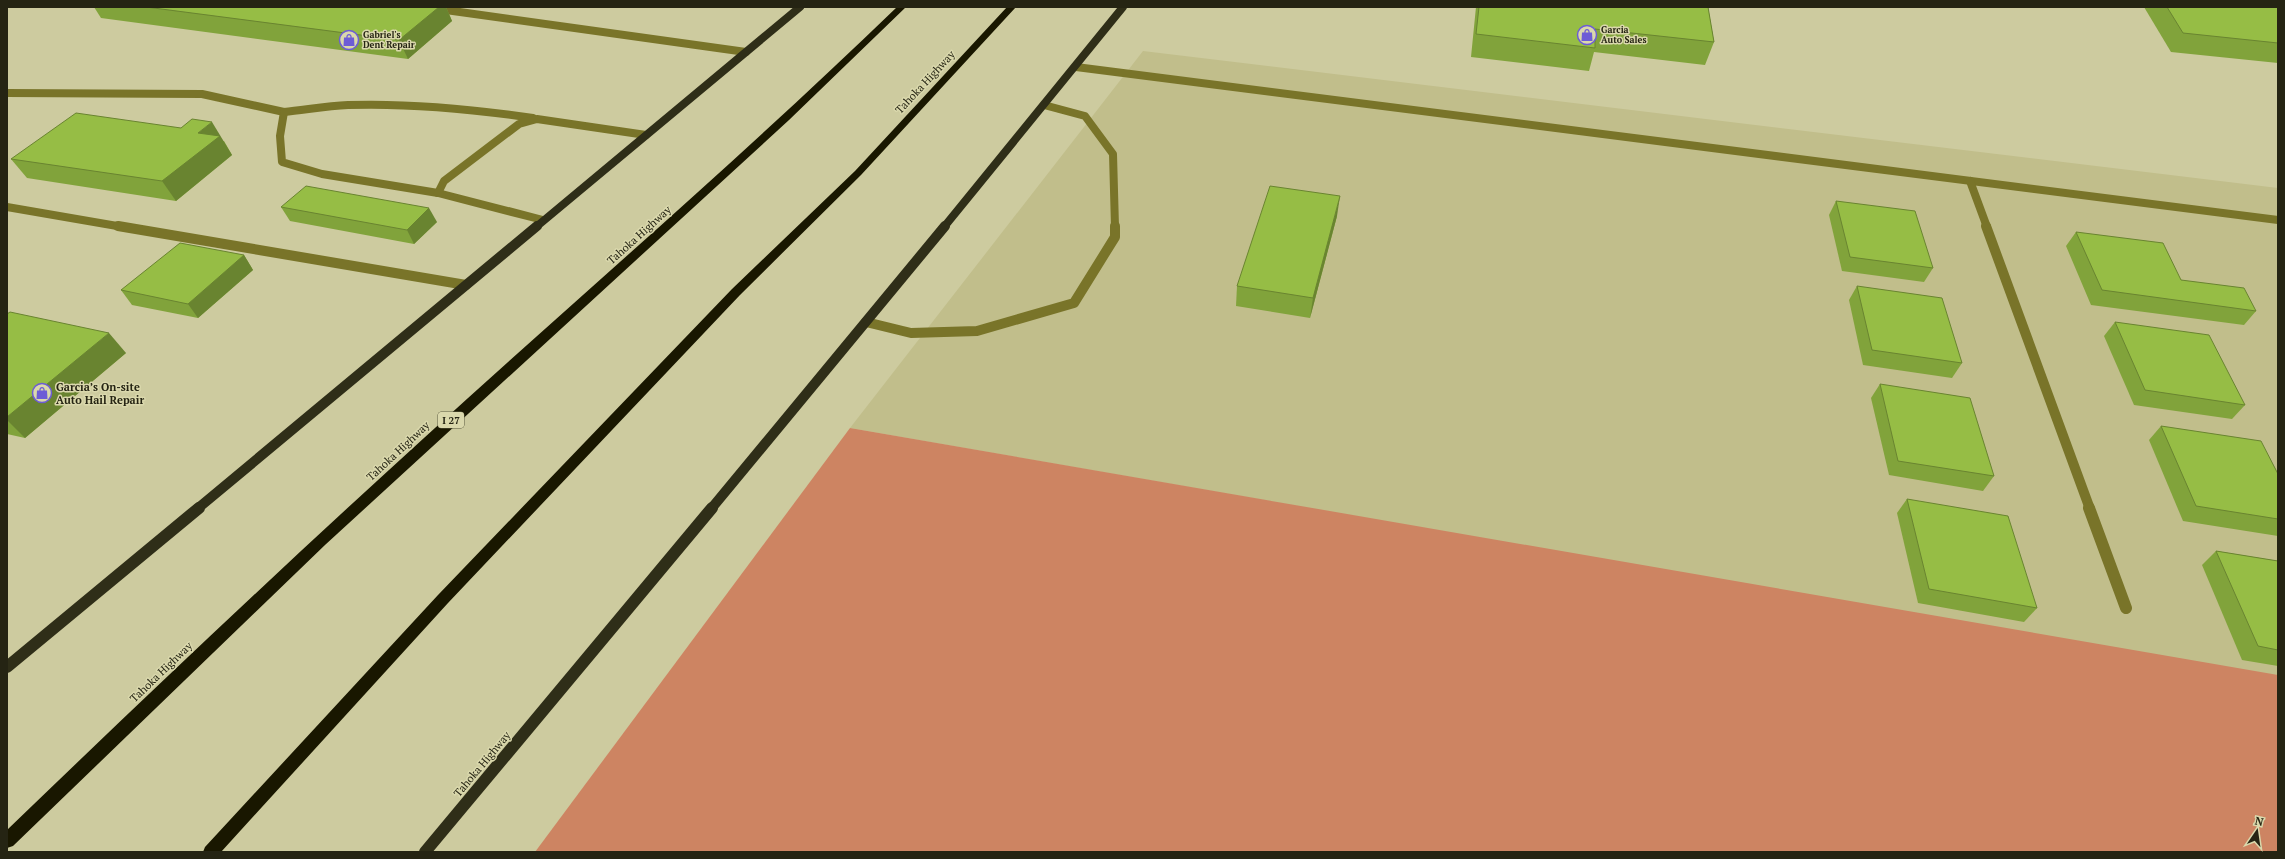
<svg xmlns="http://www.w3.org/2000/svg" width="2285" height="859" font-family="'PT Serif',serif">
<style>
.built{fill:#c1be8b}
.green{fill:#cd8462}
.lines{fill:none;stroke-linecap:round;stroke-linejoin:round}
.minor-far2{stroke:#797429;stroke-width:8}
.minor-far1{stroke:#797429;stroke-width:10}
.minor{stroke:#797429;stroke-width:12}
.major-far2{stroke:#2f2e18;stroke-width:8}
.major-far1{stroke:#2f2e18;stroke-width:10}
.major{stroke:#2f2e18;stroke-width:12}
.highway{fill:#191700;fill-rule:evenodd}
.wall{fill:#81a33b}
.shaded-wall{fill:#698430}
.building{fill:#96bd45;stroke:#698430}
.labels{text-anchor:middle;stroke-width:3;stroke-linejoin:round;paint-order:stroke}
.far-poi-label{font-size:9px;font-weight:bold;fill:#252413;stroke:#dad8ac;text-anchor:start}
.shield{fill:#dad8ac;stroke:#5b5a41;stroke-width:1}
.shield-label{font-size:10px;font-weight:bold;fill:#252413}
.street-label{font-size:11px;fill:#252413;stroke:#dad8ac}
.poi-label{font-size:11px;font-weight:bold;fill:#252413;stroke:#dad8ac;text-anchor:start}
</style>
<rect width="100%" height="100%" fill="#cdcb9f"/>
<polygon class="built" points="1143,51 2278,188 2278,677 850,428"/>
<polygon class="green" points="850,428 2278,675 2278,852 535,852"/>
<g class="lines">
<g class="minor-far2">
<polyline points="424,7 746,52"/>
<polyline points="1076,67 2278,220"/>
<polyline points="7,93 202,94 284,112 280,136 282,162 322,174 438,193"/>
<polyline points="1044,105 1085,116 1113,154 1115,227"/>
<path d="M284,112C305,110 326,106 348,105C410,103 472,109 533,118"/>
<polyline points="1970,181 1987,227"/>
<polyline points="7,207 123,227"/>
<polyline points="543,220 438,193 444,181 519,124 537,119 646,135"/>
</g>
<g class="minor-far1">
<polyline points="118,226 466,285"/>
<polyline points="1986,226 2090,509"/>
<polyline points="866,322 911,333 977,331 1074,303 1115,237 1115,226"/>
</g>
<polyline class="minor" points="2089,508 2126,608"/>
<g class="major-far2">
<polyline points="536,227 800,7"/>
<polyline points="944,227 1123,7"/>
</g>
<g class="major-far1">
<polyline points="197,509 537,226"/>
<polyline points="711,509 945,226"/>
</g>
<g class="major">
<polyline points="7,667 199,508"/>
<polyline points="425,852 712,508"/>
</g>
<g class="highway">
<path d="M897,7H906L789,120L325,545L13,846L7,848V830C144,698 283,566 424,438C582,294 744,155 897,7Z"/>
<polygon points="1007,7 1016,7 861,175 740,295 448,603 221,852 203,852 205,847 438,595 732,289 855,171"/>
</g>
</g>
<g class="wall">
<polygon points="94,7 446,7 452,21 408,59 101,18"/>
<polygon points="1476,7 1708,7 1714,42 1705,65 1594,52 1589,71 1471,57"/>
<polygon points="2144,7 2278,7 2278,63 2171,52"/>
<polygon points="224,141 232,155 176,201 27,178 11,159"/>
<polygon points="1836,201 1933,268 1924,282 1842,271 1829,215"/>
<polygon points="281,207 437,222 414,244 290,221"/>
<polygon points="1337,216 1310,318 1236,306 1237,286"/>
<polygon points="2076,232 2181,280 2256,311 2244,325 2091,305 2066,246"/>
<polygon points="244,255 253,270 198,318 132,305 121,290"/>
<polygon points="1857,286 1962,363 1952,378 1863,365 1849,300"/>
<polygon points="7,314 126,353 25,438 7,434"/>
<polygon points="2115,322 2245,405 2232,419 2134,405 2104,336"/>
<polygon points="1880,384 1994,476 1983,491 1889,475 1871,398"/>
<polygon points="2161,426 2278,474 2278,536 2183,521 2149,440"/>
<polygon points="1907,499 2037,608 2024,622 1918,603 1897,513"/>
<polygon points="2216,551 2278,561 2278,666 2242,660 2202,565"/>
</g>
<g class="shaded-wall">
<polygon points="439,7 446,7 452,21 408,59 399,40"/>
<polygon points="212,122 232,155 176,201 162,181 198,133"/>
<polygon points="1340,196 1337,216 1310,318 1313,298"/>
<polygon points="429,208 437,222 414,244 407,230"/>
<polygon points="244,255 253,270 198,318 188,304"/>
<polygon points="109,333 126,353 25,438 7,420 7,417"/>
</g>
<g class="building">
<polygon points="146,7 439,7 399,40"/>
<polygon points="1479,7 1708,7 1714,42 1595,29 1595,48 1476,34"/>
<polygon points="2167,7 2278,7 2278,43 2183,33"/>
<polygon points="76,113 181,128 192,119 212,122 198,133 220,136 162,181 11,159"/>
<polygon points="306,186 429,208 407,230 281,207"/>
<polygon points="1270,186 1340,196 1313,298 1237,286"/>
<polygon points="1836,201 1915,211 1933,268 1850,257"/>
<polygon points="2076,232 2163,243 2181,280 2244,288 2256,311 2102,290"/>
<polygon points="180,243 244,255 188,304 121,290"/>
<polygon points="1857,286 1942,298 1962,363 1872,350"/>
<polygon points="10,312 109,333 7,417 7,314"/>
<polygon points="2115,322 2209,335 2245,405 2145,390"/>
<polygon points="1880,384 1970,398 1994,476 1898,461"/>
<polygon points="2161,426 2261,441 2278,474 2278,519 2196,506"/>
<polygon points="1907,499 2008,516 2037,608 1929,589"/>
<polygon points="2216,551 2278,561 2278,650 2258,646"/>
</g>
<defs>
<symbol id="shop-ring" viewBox="-11 -11 22 22"><circle r="9.5" fill="#dad8ac" stroke="#6d5cd6" stroke-width="1.5"/><path d="M-5-2.5h2.3a2.7 3.5 0 0 1 5.4 0H5L5.5 6h-11ZM-1.5-2.5h3a1.5 2.3 0 0 0-3 0Z" fill="#6d5cd6"/></symbol>
</defs>
<g fill-rule="evenodd">
<use href="#shop-ring" x="1576" y="24" width="22" height="22"/>
<use href="#shop-ring" x="338" y="29" width="22" height="22"/>
<use href="#shop-ring" x="31" y="382" width="22" height="22"/>
</g>
<g class="labels">
<g class="far-poi-label">
<text x="1601" y="33">Garcia<tspan x="1601" dy="10">Auto Sales</tspan></text>
<text x="363" y="38">Gabriel's<tspan x="363" dy="10">Dent Repair</tspan></text>
</g>
<rect class="shield" x="438" y="412" width="26" height="16" rx="3"/>
<g class="shield-label">
<text x="451" y="424">I 27</text>
</g>
<g class="street-label">
<text transform="translate(925 82) rotate(-47)" y="4">Tahoka Highway</text>
<text transform="translate(639 235) rotate(-42)" y="4">Tahoka Highway</text>
<text transform="translate(398 451) rotate(-43)" y="4">Tahoka Highway</text>
<text transform="translate(161 672) rotate(-44)" y="4">Tahoka Highway</text>
<text transform="translate(482 764) rotate(-50)" y="4">Tahoka Highway</text>
</g>
<g class="poi-label">
<text x="56" y="391">Garcia’s On-site<tspan x="56" dy="13">Auto Hail Repair</tspan></text>
</g>
</g>
<rect width="2285" height="859" fill="none" stroke="#252413" stroke-width="16"/>
<g transform="translate(2257 831) rotate(13)" stroke="#dad8ac" stroke-width="3" paint-order="stroke">
<path d="M0-3L7 15L0 10L-7 15Z" fill="#252413"/>
<text y="-6" font-size="11" font-weight="bold" text-anchor="middle" fill="#252413">N</text>
</g>
</svg>
